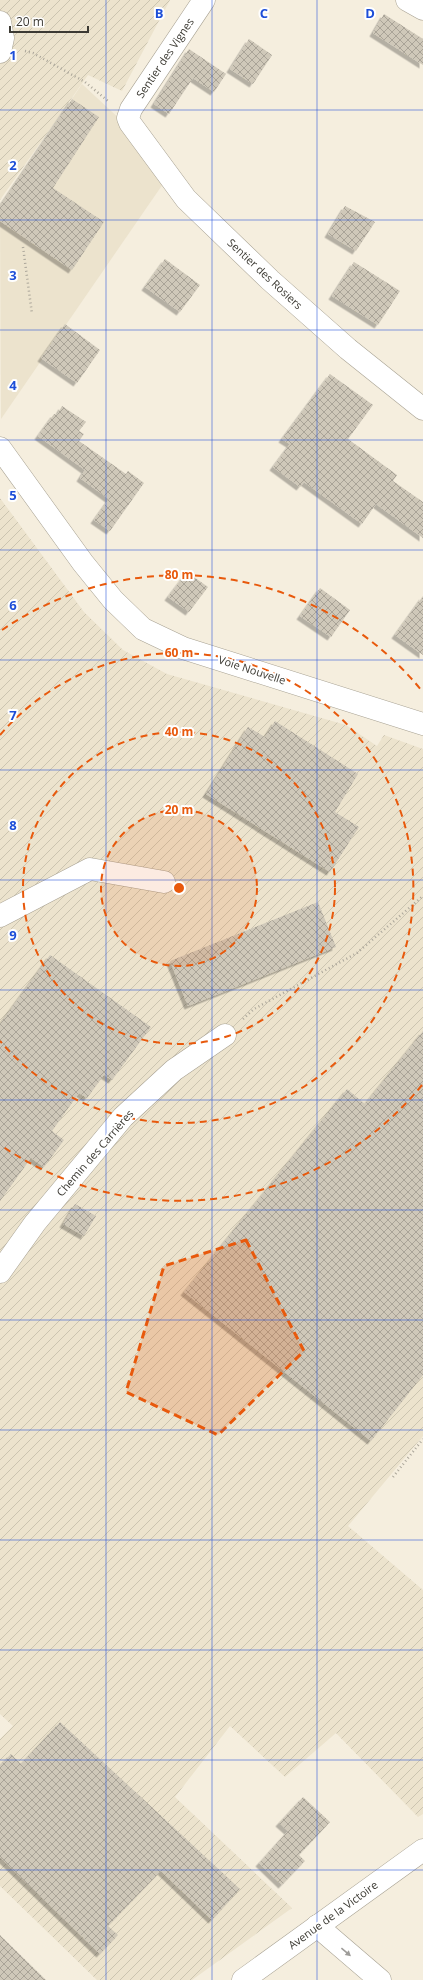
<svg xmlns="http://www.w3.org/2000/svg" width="423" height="1980" font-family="'Open Sans',sans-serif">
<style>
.built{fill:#ece3cd}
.industrial{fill:url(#industrial-furrows)}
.building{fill:url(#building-cross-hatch);filter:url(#shadow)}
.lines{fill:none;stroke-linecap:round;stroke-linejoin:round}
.street-casing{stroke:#a7a192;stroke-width:23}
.secondary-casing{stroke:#a7a192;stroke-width:23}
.path{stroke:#aba69a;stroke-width:2.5;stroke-dasharray:1 3;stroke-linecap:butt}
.street{stroke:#fff;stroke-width:22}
.secondary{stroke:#fff;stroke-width:22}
.oneway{fill:#9e9c99}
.marked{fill:#e8590c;fill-opacity:0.2;stroke:#e8590c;stroke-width:3;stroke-dasharray:8 5;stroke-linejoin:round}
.grid{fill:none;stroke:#1d4ed8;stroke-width:1;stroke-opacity:0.55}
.ring{fill:none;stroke:#e8590c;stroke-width:2;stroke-dasharray:7 5}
.labels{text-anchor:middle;stroke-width:4;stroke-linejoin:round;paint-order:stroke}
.street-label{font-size:11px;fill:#3c3a33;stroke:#fff}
.grid-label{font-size:13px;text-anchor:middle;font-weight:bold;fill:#1d4ed8;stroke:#fff;stroke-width:4;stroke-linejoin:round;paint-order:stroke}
.centre{fill:#e8590c;stroke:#fff;stroke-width:2}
.ring-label{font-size:12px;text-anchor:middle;font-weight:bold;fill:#e8590c;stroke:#fff;stroke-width:4;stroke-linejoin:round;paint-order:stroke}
</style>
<defs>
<pattern id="industrial-furrows" width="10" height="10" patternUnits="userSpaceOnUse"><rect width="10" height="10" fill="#ece3cd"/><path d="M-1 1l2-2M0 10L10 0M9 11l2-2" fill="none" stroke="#cbc4b0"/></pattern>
<pattern id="building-cross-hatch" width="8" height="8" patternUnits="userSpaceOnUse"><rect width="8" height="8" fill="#cfc8b9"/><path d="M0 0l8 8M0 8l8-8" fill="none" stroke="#a9a397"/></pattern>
<filter id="shadow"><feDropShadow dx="-3.5" dy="3.5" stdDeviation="0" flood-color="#0004"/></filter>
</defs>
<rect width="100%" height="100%" fill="#f5eede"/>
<polygon class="built" points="82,84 124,123 165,181 1,419 0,206"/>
<g class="industrial">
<polygon points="0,0 170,0 122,91 88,75 0,200"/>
<polygon points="0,498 84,612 123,650 167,674 346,725 377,746 384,735 423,749 423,1436 348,1526 423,1590 423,1814 418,1817 336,1733 285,1777 230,1726 175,1797 292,1908 192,1980 97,1980 0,1886 0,1739 13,1726 0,1714"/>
</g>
<g class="building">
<polygon points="384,14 423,39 423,65 373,33"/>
<polygon points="249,39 272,55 253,84 230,69"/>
<polygon points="189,49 226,74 214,92 193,78 169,114 154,104"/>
<polygon points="72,99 99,117 53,188 104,222 72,270 0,221 0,206"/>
<polygon points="345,206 375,222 356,251 328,234"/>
<polygon points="165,259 200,285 180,312 145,287"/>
<polygon points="354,262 400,291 378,325 332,296"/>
<polygon points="65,324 100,350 77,383 41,358"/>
<polygon points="330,374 373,405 348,439 397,475 393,481 423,502 423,538 376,504 362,524 304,482 300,487 273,467 290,444 282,439"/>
<polygon points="62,406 86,422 79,431 84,434 79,441 126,474 128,471 144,483 110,531 94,520 109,499 80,478 85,470 38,436 54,414 57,415"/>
<polygon points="187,572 208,587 189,612 168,597"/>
<polygon points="320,588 350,610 331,637 300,616"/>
<polygon points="423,596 423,655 395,635"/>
<polygon points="275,721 358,774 335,812 359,827 330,872 206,794 248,727 265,737"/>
<polygon points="318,902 336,947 188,1006 170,961"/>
<polygon points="50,955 151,1027 112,1080 104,1075 87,1098 79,1093 52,1131 64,1140 44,1167 31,1158 0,1201 0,1024"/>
<polygon points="423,1031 423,1375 371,1441 184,1292 347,1089 365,1104"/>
<polygon points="75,1204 96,1216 84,1236 63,1224"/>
<polygon points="60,1722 240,1889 212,1920 161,1871 108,1926 118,1935 100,1954 0,1857 0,1765 11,1754 21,1764"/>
<polygon points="303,1797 330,1822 299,1855 305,1861 282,1885 259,1863 288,1831 279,1823"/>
<polygon points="0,1935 46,1980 0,1980"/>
</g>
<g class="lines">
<defs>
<g id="street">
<polyline points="204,0 131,109 128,118 130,123 186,199 270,280 348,349 423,409"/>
<polyline points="407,0 423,9"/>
<polyline points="0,22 3,38 0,52"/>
<polyline points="0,448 83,563 113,600 143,629 183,648 423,724"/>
<polyline points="0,916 90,869 164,882"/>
<polyline points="0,1272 35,1223 123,1117 174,1070 225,1035"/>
<polyline points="317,1926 380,1980"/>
</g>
<polyline id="secondary" points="243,1980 423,1850"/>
</defs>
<use href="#street" class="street-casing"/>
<use href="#secondary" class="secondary-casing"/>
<g class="path">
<polyline points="25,51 33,53 85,82 108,101"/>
<polyline points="23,247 32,314"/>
<polyline points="243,1019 254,1009 357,953 423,896"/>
<polyline points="393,1477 423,1439"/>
</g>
<use href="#street" class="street"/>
<use href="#secondary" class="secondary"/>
</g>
<defs><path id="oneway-solid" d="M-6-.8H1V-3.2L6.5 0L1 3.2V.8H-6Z"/></defs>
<use class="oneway" href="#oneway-solid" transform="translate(346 1952) rotate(40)"/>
<path class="marked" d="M246,1240L304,1351L218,1435L126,1392L164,1266Z"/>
<path class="grid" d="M106,0V1980M212,0V1980M317,0V1980M0,110H423M0,220H423M0,330H423M0,440H423M0,550H423M0,660H423M0,770H423M0,880H423M0,990H423M0,1100H423M0,1210H423M0,1320H423M0,1430H423M0,1540H423M0,1650H423M0,1760H423M0,1870H423"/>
<circle cx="179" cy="888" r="78" fill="#e8590c" fill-opacity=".12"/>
<g class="ring">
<circle cx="179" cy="888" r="78"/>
<circle cx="179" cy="888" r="156"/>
<path d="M0 735A235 235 0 1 1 0 1041"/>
<path d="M422 1085A313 313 0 0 1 2 1146M2 630A313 313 0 0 1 422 691"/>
</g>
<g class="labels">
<g class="street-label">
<text transform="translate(165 58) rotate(-56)" y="4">Sentier des Vignes</text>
<text transform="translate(265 274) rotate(43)" y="4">Sentier des Rosiers</text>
<text transform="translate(252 670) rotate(18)" y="4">Voie Nouvelle</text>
<text transform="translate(95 1153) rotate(-49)" y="4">Chemin des Carrières</text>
<text transform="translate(333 1915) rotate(-36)" y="4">Avenue de la Victoire</text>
</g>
</g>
<g class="grid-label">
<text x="159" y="18">B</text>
<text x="264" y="18">C</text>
<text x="370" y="18">D</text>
<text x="13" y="60">1</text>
<text x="13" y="170">2</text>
<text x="13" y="280">3</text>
<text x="13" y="390">4</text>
<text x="13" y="500">5</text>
<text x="13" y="610">6</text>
<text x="13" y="720">7</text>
<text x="13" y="830">8</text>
<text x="13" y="940">9</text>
</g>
<circle cx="179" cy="888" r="6" class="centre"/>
<g class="ring-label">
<text x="179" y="579">80 m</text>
<text x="179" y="657">60 m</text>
<text x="179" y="736">40 m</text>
<text x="179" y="814">20 m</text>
</g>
<path d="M10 26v6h78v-6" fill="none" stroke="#3c3a33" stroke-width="2"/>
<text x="16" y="26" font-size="12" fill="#3c3a33" stroke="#ffffff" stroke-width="3" paint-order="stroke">20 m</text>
</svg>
